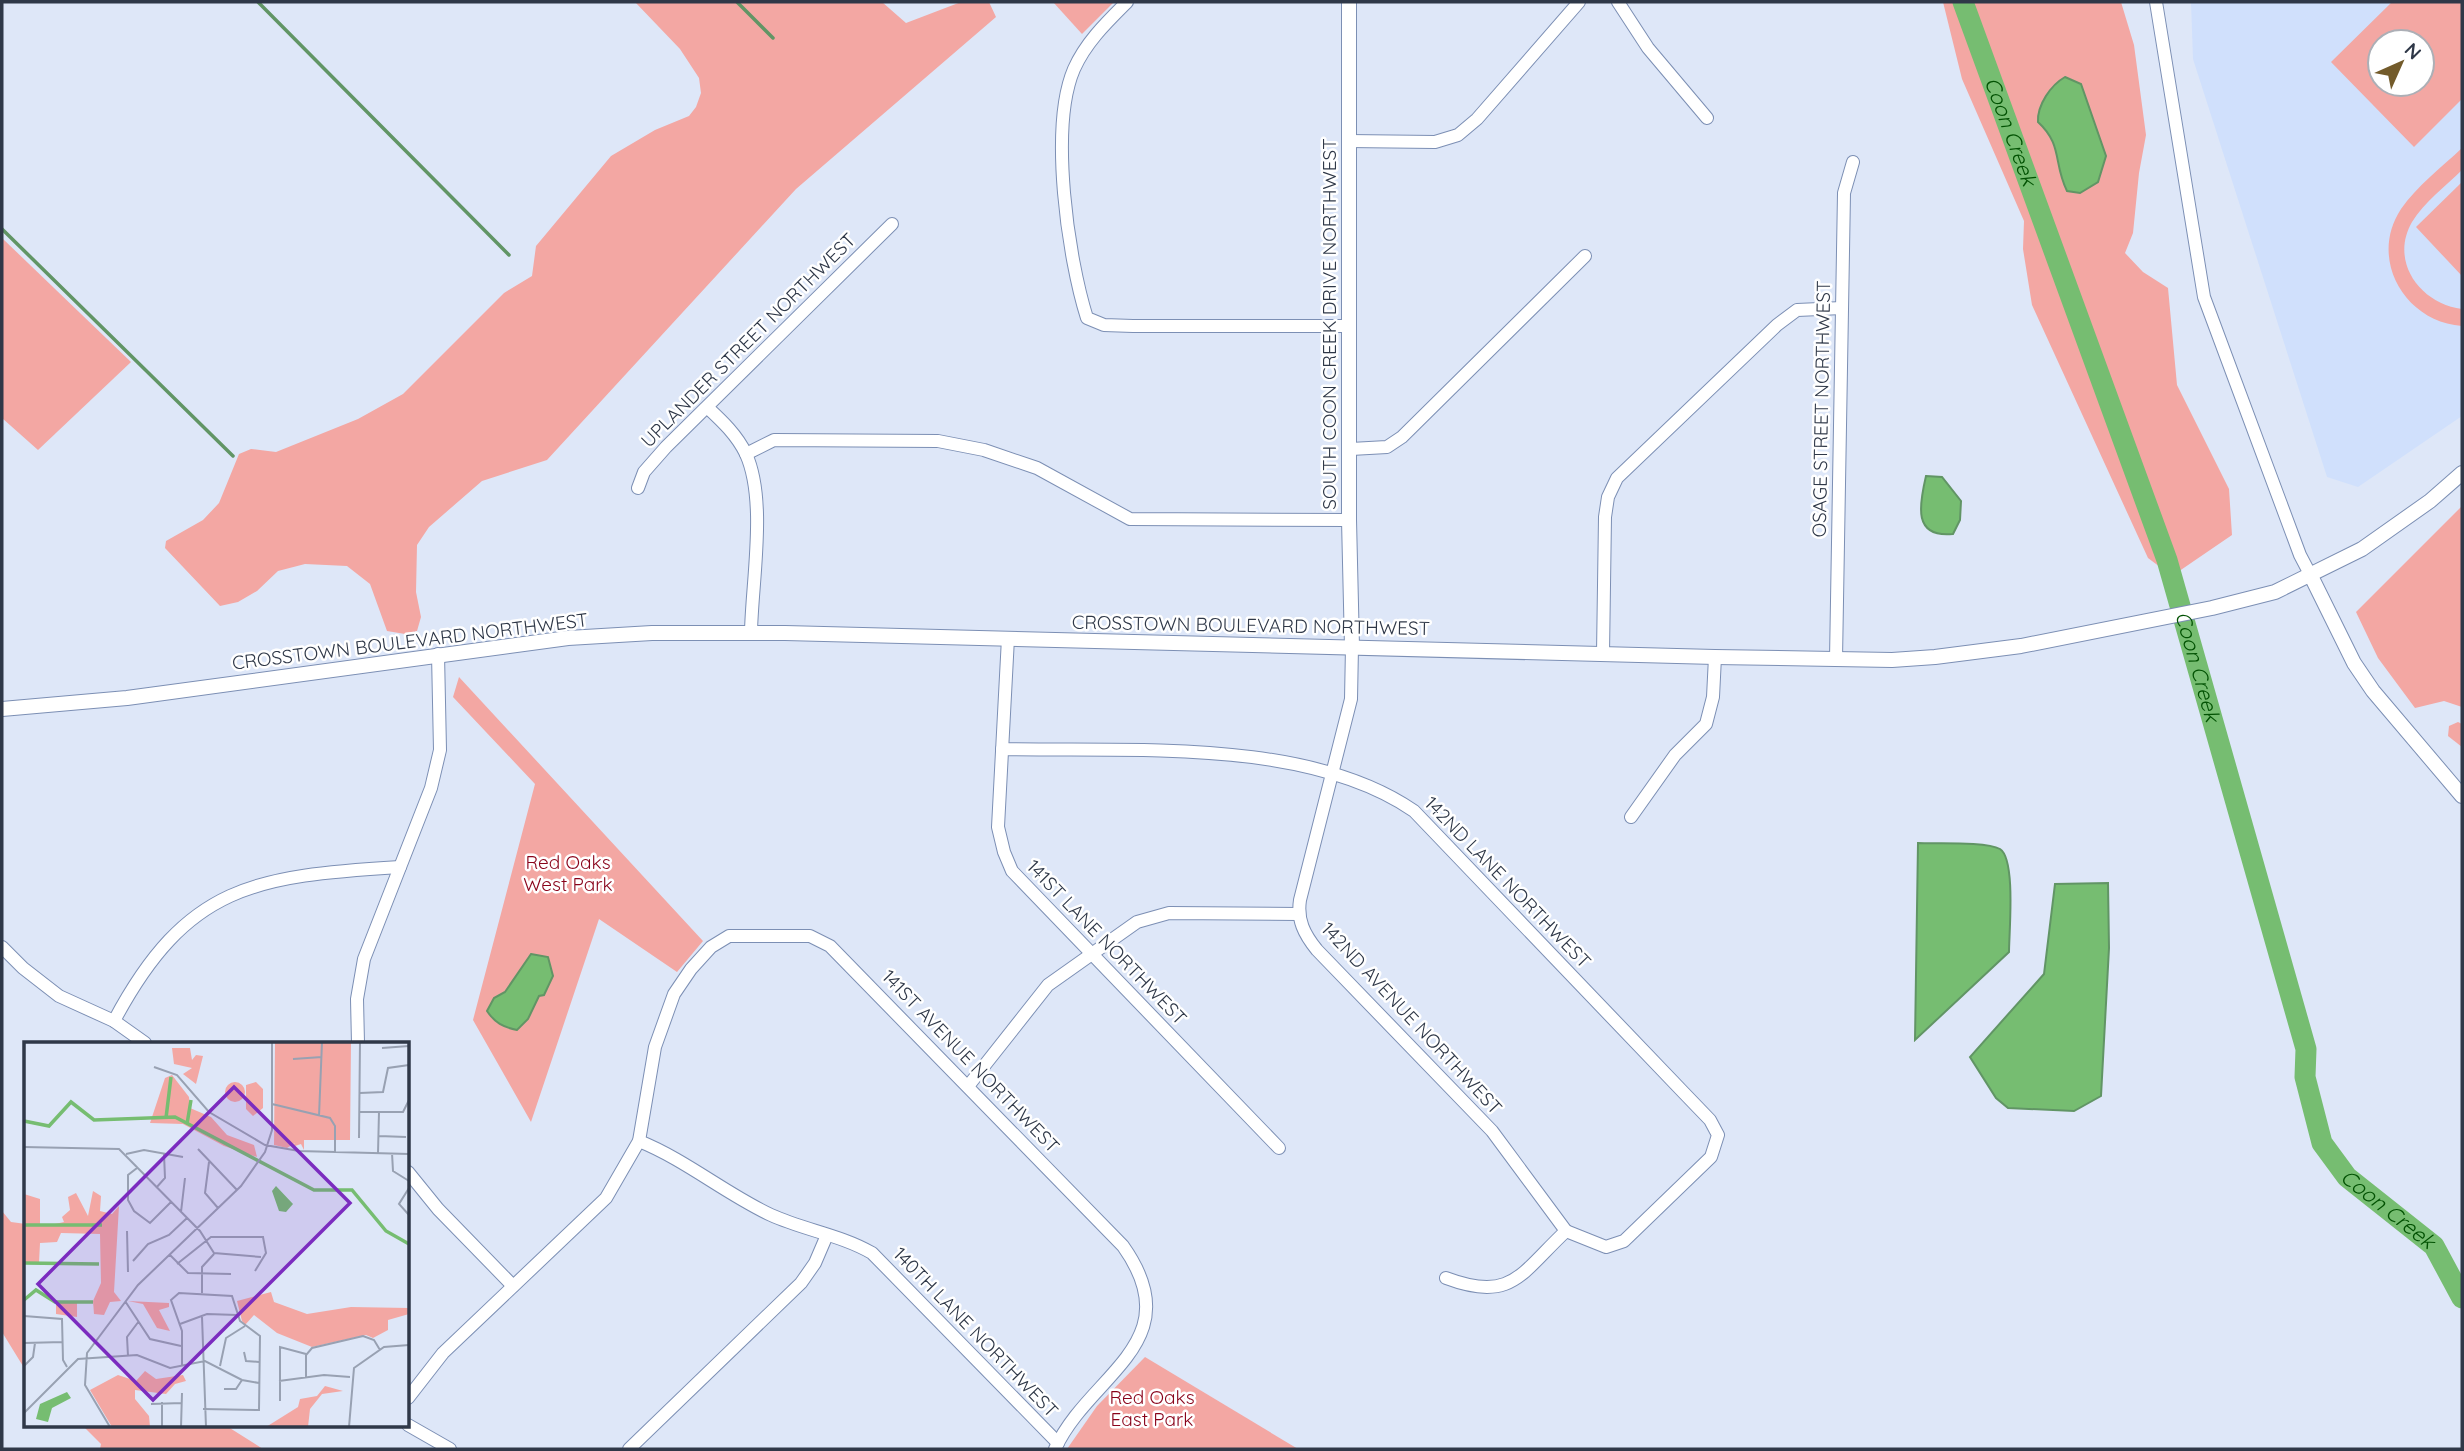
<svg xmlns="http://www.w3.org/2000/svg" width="2464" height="1451" font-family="Quicksand,sans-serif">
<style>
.built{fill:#d0e0fc;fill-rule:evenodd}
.green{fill:#f3a7a3;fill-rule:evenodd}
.water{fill:#76bd71;stroke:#619565;stroke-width:2}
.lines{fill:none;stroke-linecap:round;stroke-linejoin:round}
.stream{stroke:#619565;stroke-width:3.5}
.river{stroke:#76bd71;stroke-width:21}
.minor-casing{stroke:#7c8fb4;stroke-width:14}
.tertiary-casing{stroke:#7c8fb4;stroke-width:16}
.minor{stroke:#fff;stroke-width:12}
.tertiary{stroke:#fff;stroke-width:14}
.labels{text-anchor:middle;stroke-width:5;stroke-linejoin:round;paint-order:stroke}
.street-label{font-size:19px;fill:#2f3848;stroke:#fff}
.park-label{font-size:19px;fill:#89031a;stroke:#fff}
.water-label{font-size:21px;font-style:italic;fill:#025203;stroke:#fff}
.inset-river{fill:none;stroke:#76bd71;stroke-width:3.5}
.inset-road{fill:none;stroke:#98a1b2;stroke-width:2}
.view{fill:#7b2cbf;fill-opacity:0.15;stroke:#7b2cbf;stroke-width:3.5}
.inset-edge{fill:none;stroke:#2f3848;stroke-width:3.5}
</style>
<rect width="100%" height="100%" fill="#dee7f8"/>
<path class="built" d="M2191,2H2462V416L2358,487L2327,477L2193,59ZM2380,42H2422V84H2380Z"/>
<g class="green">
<polygon points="635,2 882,2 906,23 961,2 989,2 996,17 796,189 547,460 482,481 429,527 417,545 416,592 421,617 417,631 405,634 387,631 370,584 347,566 305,564 278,571 257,591 238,602 220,606 165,548 166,541 203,520 219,503 239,454 251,449 276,452 358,419 403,394 504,293 532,276 536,246 611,156 655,130 689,116 696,107 701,93 699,78 680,49"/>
<polygon points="1053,2 1114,2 1082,34"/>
<polygon points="1943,2 2121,2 2134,45 2146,135 2139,173 2133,233 2125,253 2143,272 2168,288 2177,385 2229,489 2232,535 2172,576 2148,558 2032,305 2023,249 2024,221 1962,79"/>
<path d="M2392,2H2462V99L2414,147L2331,62ZM2380,42H2422V84H2380Z"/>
<path d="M2462,148V170C2446,186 2424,202 2412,222C2389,262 2421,304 2462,309V326C2405,322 2368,259 2401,209C2417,186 2442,167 2462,148Z"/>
<polygon points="2462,182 2462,276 2416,227"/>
<polygon points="2,238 131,362 38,450 2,418"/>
<polygon points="2462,506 2462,707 2444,701 2415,708 2378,658 2356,612"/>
<polygon points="459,677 703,941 677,972 599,919 531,1122 473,1020 535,784 453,697"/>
<polygon points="2458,722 2462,724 2462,747 2448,736 2449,726"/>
<polygon points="2,1211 11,1222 26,1224 26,1371 2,1332"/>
<polygon points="1145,1357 1298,1449 1067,1449 1097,1406"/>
<polygon points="82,1425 225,1425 263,1449 100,1449 101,1444"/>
</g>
<g class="water">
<path d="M2065,77L2081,84L2106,156L2098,182L2080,193L2067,191C2053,163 2063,145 2038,122C2037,105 2051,85 2065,77Z"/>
<path d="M1926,476L1942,477L1961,501L1960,520L1953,534C1913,538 1919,506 1926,476Z"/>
<path d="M1918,843C1936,844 1986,841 2000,849C2016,859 2009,933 2009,952L1915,1040Z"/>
<polygon points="2108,883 2109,948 2101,1096 2074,1111 2008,1108 1996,1098 1970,1057 2044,974 2055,884"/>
<path d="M531,954L548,957L553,976L544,995L539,996L528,1019L517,1030C503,1027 495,1023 487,1011L494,998L505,992Z"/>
</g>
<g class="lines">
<g class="stream">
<polyline points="258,2 509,255"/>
<polyline points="737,2 773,38"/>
<polyline points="2,229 233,456"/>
</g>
<path class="river" id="s1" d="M1963,2L2167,560L2306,1049L2305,1077L2322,1143L2347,1177L2434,1246L2462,1298"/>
<defs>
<g id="minor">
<path d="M1127,2C1107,22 1086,42 1074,69C1049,127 1068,258 1087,318L1104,325L1133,326H1348"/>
<polyline points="1618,2 1648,48 1707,118"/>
<polyline points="2156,2 2204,297 2300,555 2311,576"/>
<polyline points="1348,141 1435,142 1458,135 1477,119 1579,2"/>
<path d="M708,408C722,421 737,435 746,454C767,501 752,580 751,632"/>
<polyline points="1351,449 1387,447 1402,437 1585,256"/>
<polyline points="746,454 774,440 938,441 984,450 1037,468 1130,519 1349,520"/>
<polyline points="638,488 644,472 666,447 892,224"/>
<polyline points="1008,638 998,827 1004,852 1012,871 1279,1148"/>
<path d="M1352,647L1351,699L1300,900C1297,920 1304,934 1317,950L1492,1131L1566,1231"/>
<polyline points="1603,653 1605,517 1608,497 1617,478 1777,325 1797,310 1842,308"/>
<polyline points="1836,659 1844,193 1853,162"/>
<path d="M1002,749C1129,752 1307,737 1414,811L1684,1093L1710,1120L1718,1135L1711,1157L1624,1241L1606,1247L1566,1231"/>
<polyline points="1631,817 1675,755 1706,724 1713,697 1715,657"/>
<polyline points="2,947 23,968 59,996 114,1021 145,1043"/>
<path d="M114,1021C187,884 255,876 400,867"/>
<polyline points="358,1043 357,999 364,959 431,788 440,750 438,654"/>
<polyline points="969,1085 1048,985 1137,922 1169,913 1298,914"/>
<path d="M639,1141C686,1160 726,1194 771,1215C804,1230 841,1235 872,1253L1058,1443"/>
<polyline points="408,1172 438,1209 513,1286"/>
<path d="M1446,1278C1512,1303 1521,1273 1566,1231"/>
<path d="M408,1398L443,1353L606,1198L639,1141L655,1047L674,994L691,969L711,947L729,936H810L830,946L1123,1246C1192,1343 1089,1374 1055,1449"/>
<polyline points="408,1425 450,1449"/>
<polyline points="629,1449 801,1283 815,1263 827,1235"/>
</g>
<g id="tertiary">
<polyline points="1349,2 1349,520 1352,647"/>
<polyline points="2311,576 2354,663 2373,691 2462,796"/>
<polyline points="2,709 127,698 568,638 652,633 785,633 1715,657 1892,660 1935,657 2021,646 2212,608 2275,592 2362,549 2430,501 2462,473"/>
</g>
</defs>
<use href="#minor" class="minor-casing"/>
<use href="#tertiary" class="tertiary-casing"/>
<use href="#minor" class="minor"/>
<use href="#tertiary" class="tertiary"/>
</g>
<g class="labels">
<g class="street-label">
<text transform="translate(1329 324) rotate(-90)" y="7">SOUTH COON CREEK DRIVE NORTHWEST</text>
<text transform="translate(748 340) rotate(-45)" y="7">UPLANDER STREET NORTHWEST</text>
<text transform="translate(1821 409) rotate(-89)" y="7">OSAGE STREET NORTHWEST</text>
<text transform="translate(1251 625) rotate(1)" y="7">CROSSTOWN BOULEVARD NORTHWEST</text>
<text transform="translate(410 641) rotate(-7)" y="7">CROSSTOWN BOULEVARD NORTHWEST</text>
<text transform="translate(1508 882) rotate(46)" y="7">142ND LANE NORTHWEST</text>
<text transform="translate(1107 942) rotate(46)" y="7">141ST LANE NORTHWEST</text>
<text transform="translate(1412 1018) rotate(47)" y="7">142ND AVENUE NORTHWEST</text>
<text transform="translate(971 1061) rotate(46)" y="7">141ST AVENUE NORTHWEST</text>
<text transform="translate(976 1332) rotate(46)" y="7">140TH LANE NORTHWEST</text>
</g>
<g class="park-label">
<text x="568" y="869">Red Oaks<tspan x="568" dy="22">West Park</tspan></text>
<text x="1152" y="1404">Red Oaks<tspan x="1152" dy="22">East Park</tspan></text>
</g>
<g class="water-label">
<text dy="7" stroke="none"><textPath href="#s1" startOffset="138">Coon Creek</textPath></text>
<text dy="7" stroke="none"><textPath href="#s1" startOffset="705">Coon Creek</textPath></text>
<text dy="7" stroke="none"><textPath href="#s1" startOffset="1293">Coon Creek</textPath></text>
</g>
</g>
<g transform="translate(24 1042)">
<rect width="385" height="385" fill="#dee7f8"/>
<path d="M251,0H327L326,98H280V108L277,102L268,105L271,101L263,106L250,103ZM148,6H166L168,18L172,13L179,14L172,42L159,32L168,26L150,22ZM148,33L165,55L166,66L187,75L203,93L230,103L233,115L200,104L159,82L126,81L141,36ZM232,40L239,47V66L229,74L222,67V43ZM201 50a10 10 0 1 1 20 0a10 10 0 1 1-20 0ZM69,149L77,154L76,169L88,172L95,164L90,250L97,259L86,260L80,273L70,272L69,259L77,241L76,192L37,191L33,200L16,201L15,221L0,220V152L16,157V182H31L40,180L38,175L46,168L44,155L52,151L64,174ZM247,250L250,260L283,272L327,265L385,266V272L364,278V288L349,296L342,293L288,305L253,291L230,273L221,283L218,279L213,259ZM104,259L145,261V265L135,268L146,289L133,286L119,262ZM53,260V275L32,272V261ZM121,329L132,337L159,333L162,339L151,342L142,352L111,348V357L125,374L126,385H88L66,348L94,333L112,339ZM301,344L319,349L298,352L286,367L284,385H242L274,365L276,357L293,354Z" fill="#f3a7a3"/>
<path d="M252,144L269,162L262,170L255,169L248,149ZM43,350L47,356L28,366L24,380L12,377L16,362Z" fill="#76bd71"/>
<path class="inset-river" d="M142,76L147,35M0,79L25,84L47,60L70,78L151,75L290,148H328L362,189L385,202M163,82L167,58M0,183H78M0,221L75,222M0,258L12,248L31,260H69"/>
<path class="inset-road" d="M358,6L385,4M269,17L298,15M130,25L153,33L185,70L241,103L275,109L385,112M336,51L359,50L364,26L385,23M248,62L306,76L311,84V110M336,70H379L385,58M295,74L298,0M355,94L382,95M335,96L336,0M0,105L95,107L176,189L190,211L237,215M174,107L213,148M354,111L355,70M368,111L369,129L385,139M102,112L120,108L159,115M185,120L181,151L194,166M113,126L104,133V158L110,169L126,181L147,160M132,146L141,136L140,112M385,146L375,162L385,173M157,170L161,136M103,189L104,230M145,212L164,231L207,232M109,219L124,202L145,193L163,176M153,222L187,195H239L242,211L231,229M178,251V225L190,212M101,259L126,297L157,304M0,274L38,277L39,318L43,325M178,275L182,385M156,282L183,272L213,273M0,301L39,300M220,310L222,319L235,320M104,314L103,295L115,279M158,323V289L147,258L155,251L208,254L216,279L236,294L235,368L179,367M0,324L9,315L11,301M196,324L202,296L221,284M282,335V313L288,306L339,294L350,298L356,308M255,339L300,333L326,335M200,347H212L218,338M256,359V305L282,312M127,362L158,361M0,371L54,317L113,313L146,326L181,319L218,338L235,341M86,385L61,343L63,311L114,243L217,144L241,110L248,88V0M138,385V360M157,385L158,351M325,385L330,326L360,305L385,303"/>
<path class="view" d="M210,45L326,161L129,358L14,242Z"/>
<rect width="385" height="385" class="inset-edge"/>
</g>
<rect width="2464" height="1451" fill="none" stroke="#2f3848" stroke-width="7"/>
<g transform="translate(2401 63) rotate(45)"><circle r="33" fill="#ffffff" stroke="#acafb6" stroke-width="2"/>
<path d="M0-5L12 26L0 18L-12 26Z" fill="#735b2b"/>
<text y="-10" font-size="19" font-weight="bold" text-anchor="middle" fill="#2f3848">N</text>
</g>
</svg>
